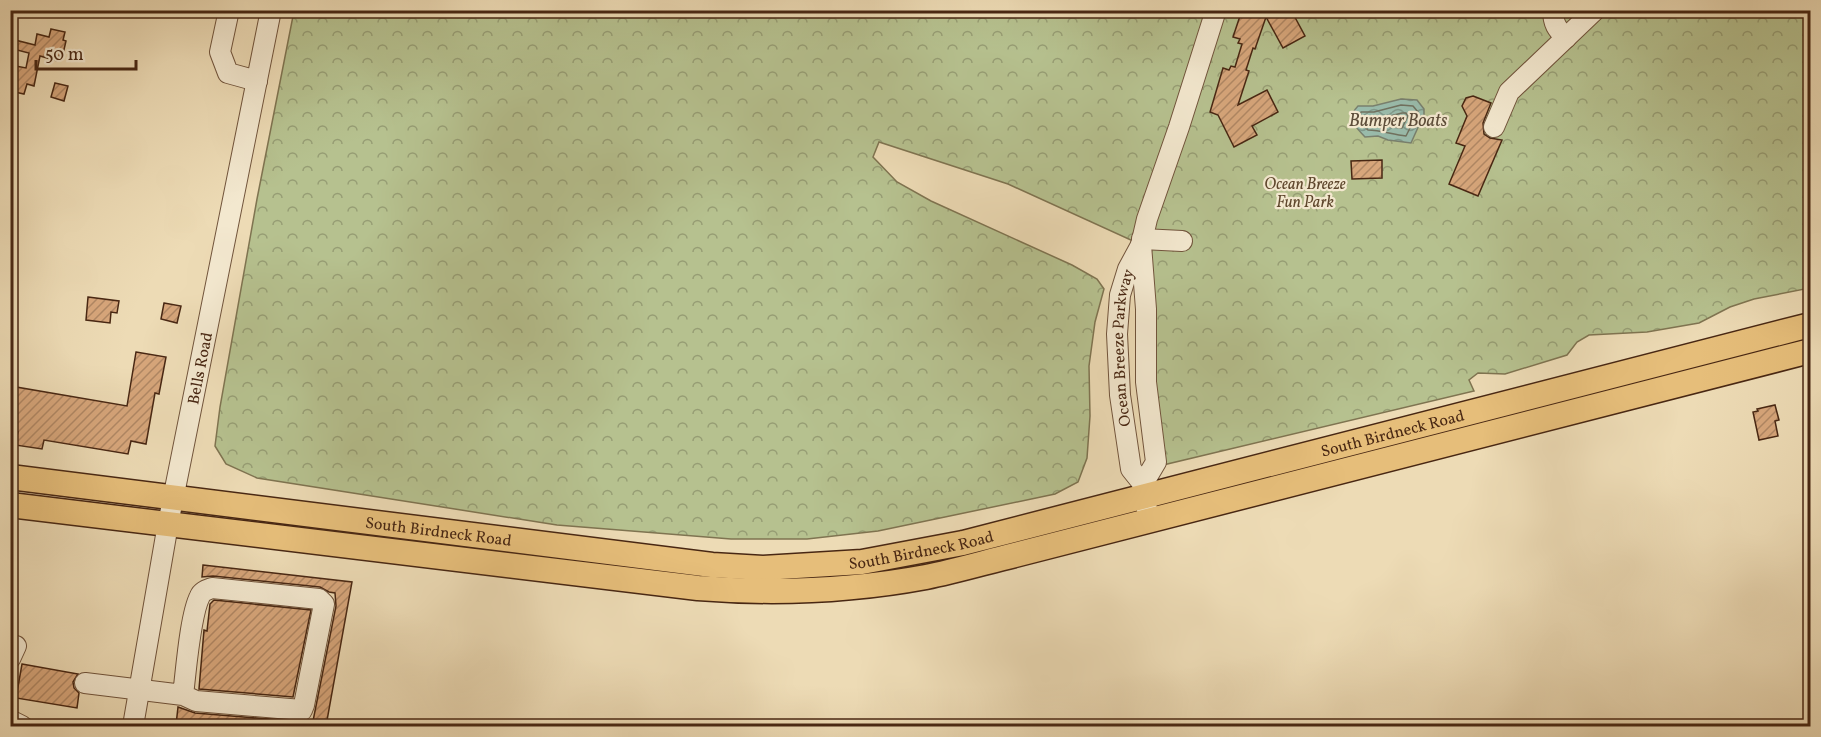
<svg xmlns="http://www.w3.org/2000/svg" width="1821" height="737" font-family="Vollkorn,serif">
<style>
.forest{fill:url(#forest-crowns);stroke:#7f7451;stroke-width:1.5}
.water{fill:url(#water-waves);stroke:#79806e;stroke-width:1.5}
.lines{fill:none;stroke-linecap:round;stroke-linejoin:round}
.shore{stroke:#70715f;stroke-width:1.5}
.building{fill:url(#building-hatch);stroke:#482713;stroke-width:1.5}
.minor-casing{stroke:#71543c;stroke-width:22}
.major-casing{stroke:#482713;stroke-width:27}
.minor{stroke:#f3e8cf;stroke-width:20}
.major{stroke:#e6be7a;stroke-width:24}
.labels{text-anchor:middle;stroke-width:4.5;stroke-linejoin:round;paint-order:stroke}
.park-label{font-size:16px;font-style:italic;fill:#5e462c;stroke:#f3e8cf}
.street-label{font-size:16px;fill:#482713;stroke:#f3e8cf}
.water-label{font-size:18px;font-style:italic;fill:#5c4c39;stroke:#f3e8cf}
</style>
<defs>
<pattern id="forest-crowns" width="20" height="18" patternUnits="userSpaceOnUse" patternTransform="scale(1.5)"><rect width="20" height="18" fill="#b6c18f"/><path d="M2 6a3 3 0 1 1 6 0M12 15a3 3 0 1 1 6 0" fill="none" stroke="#969d74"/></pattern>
<pattern id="water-waves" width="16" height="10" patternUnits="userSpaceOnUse" patternTransform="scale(1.5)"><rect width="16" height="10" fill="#99bbab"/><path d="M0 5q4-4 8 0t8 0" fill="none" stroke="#7f988a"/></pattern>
<pattern id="building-hatch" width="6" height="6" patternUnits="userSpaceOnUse" patternTransform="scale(1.5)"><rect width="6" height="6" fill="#d7a67b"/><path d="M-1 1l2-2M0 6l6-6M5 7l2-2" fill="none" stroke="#b08764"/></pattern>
</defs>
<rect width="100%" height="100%" fill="#eddbb5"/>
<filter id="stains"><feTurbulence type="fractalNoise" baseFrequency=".00333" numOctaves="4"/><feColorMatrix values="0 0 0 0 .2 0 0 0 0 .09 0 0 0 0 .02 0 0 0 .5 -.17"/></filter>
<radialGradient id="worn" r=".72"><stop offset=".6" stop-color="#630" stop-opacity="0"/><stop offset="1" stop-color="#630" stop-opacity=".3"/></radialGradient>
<polygon class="forest" points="294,11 1810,11 1810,288 1754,299 1730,307 1699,323 1647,332 1589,335 1577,342 1567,355 1505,374 1478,373 1469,380 1474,391 1163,465 1131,240 1008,184 879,142 873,157 897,182 931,201 1072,265 1097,279 1104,289 1095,322 1089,366 1090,416 1087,458 1078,482 1055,494 878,531 807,539 731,539 557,525 257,478 226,464 215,446 220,407 257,199"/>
<path class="water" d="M1401,99L1417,100L1424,109V114L1411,143L1388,140L1378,136L1365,137C1356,127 1345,119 1358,106H1373Z"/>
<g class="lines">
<g class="shore">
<path d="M1401,105L1413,106L1418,112L1406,136C1393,135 1381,130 1368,130L1358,121L1361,112H1374Z"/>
<polygon points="1402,113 1406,113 1408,116 1402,128 1391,127 1381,122 1382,118"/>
</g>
</g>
<g class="building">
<polygon points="1242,10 1251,13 1252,10 1291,10 1305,36 1283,48 1266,17 1255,49 1253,48 1246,70 1249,71 1238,105 1267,90 1278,112 1252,126 1257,135 1234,147 1218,115 1210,112 1223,68 1229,70 1231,66 1235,67 1242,44 1238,43 1240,39 1233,37"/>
<polygon points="51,29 65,32 63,40 66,41 63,54 60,53 58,61 40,56 34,86 27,84 24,94 10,91 10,65 26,68 29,53 13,49 15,40 35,45 37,34 49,37"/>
<polygon points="55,83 68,86 64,101 51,97"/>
<polygon points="1473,96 1491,103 1483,123 1484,134 1490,138 1502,140 1478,196 1449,184 1465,146 1456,143 1467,116 1462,106 1466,98"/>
<polygon points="1382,160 1382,178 1352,179 1351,161"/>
<polygon points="88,297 119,301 117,313 111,312 110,323 86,320"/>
<polygon points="164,303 181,306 177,323 161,319"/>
<polygon points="136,352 166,357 159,394 155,393 146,444 131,441 128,454 44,440 42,449 15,445 18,432 10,431 10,386 127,406"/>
<polygon points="1775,405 1779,420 1775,421 1778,436 1759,440 1753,412 1758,411 1757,409"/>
<polygon points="203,565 352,582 326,726 312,726 336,606 335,593 329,592 320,587 213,576 202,577"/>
<polygon points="214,600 311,610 293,697 199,689 204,630 207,631 210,604"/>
<polygon points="22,664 78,674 73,682 74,688 79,693 77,708 16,698"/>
<polygon points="178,707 195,713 295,721 294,726 176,725"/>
</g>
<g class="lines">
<defs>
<g id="minor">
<polyline points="229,10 220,52 228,73 257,81"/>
<path d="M1553,10C1553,24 1557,29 1566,38"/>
<polyline points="1494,127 1509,92 1595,10"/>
<polyline points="1142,239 1182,241"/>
<polyline points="1141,245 1146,309 1146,382 1156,462 1143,484"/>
<path id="s1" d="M1147,510L1143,484L1131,469L1120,395L1117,334L1120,295L1128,269L1141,245L1147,219L1179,127L1216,10"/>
<polyline points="10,659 16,646"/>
<path d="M85,683L183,695L196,701L302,710L304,705L324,604L319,599L212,588C207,590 202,591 200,596C190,615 186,672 183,695"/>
<polyline points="10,720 22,726"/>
<path id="s2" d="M133,726L168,524L271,10"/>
</g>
<g id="major">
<path id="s3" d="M10,477L712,565L763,568L862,562L963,543L1810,325"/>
<path d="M10,505L698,588C775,594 851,591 926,577C956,571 986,562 1015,555L1810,351"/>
</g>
</defs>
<use href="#minor" class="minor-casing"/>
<use href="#major" class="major-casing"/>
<use href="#minor" class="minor"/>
<use href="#major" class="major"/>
</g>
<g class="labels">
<g class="park-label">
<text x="1305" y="189">Ocean Breeze<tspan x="1305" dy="18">Fun Park</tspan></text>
</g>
<g class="street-label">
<text dy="6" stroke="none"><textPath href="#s1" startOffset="168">Ocean Breeze Parkway</textPath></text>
<text dy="6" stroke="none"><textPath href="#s2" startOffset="364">Bells Road</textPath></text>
<text dy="6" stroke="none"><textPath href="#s3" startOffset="1404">South Birdneck Road</textPath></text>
<text dy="6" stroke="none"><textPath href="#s3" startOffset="432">South Birdneck Road</textPath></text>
<text dy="6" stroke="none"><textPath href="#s3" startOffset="918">South Birdneck Road</textPath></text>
</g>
<g class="water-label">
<text x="1398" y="126">Bumper Boats</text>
</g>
</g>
<rect width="1821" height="737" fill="none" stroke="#eddbb5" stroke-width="36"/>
<rect x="12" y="12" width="1797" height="713" fill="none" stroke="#482713" stroke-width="3"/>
<rect x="18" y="18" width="1785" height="701" fill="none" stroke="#482713" stroke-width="1.5"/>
<path d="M36 60v9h100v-9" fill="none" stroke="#482713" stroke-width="3"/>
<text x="45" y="60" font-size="18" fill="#482713" stroke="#f3e8cf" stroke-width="4.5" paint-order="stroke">50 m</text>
<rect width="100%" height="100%" filter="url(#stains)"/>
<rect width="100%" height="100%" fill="url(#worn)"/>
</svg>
